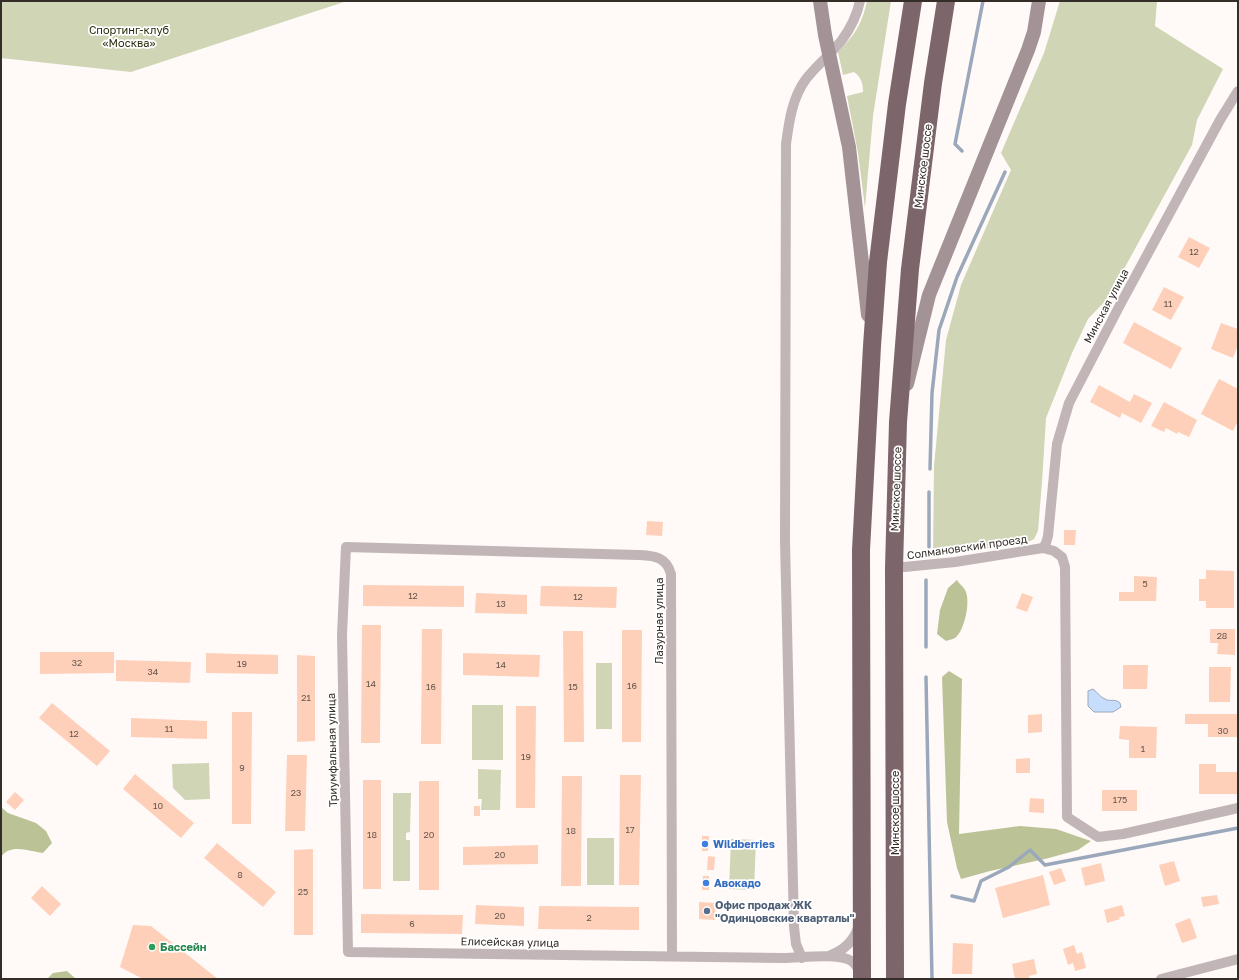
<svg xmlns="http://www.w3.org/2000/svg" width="1239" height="980" font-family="'Golos Text',sans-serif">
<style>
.green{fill:#d0d5b6}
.forest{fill:#bbc396}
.water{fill:#c7ddfc;stroke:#9ba8bc}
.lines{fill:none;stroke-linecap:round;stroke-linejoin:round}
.stream{stroke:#9ba8bc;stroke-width:3.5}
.building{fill:#fed0ba}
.street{stroke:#c1b5b7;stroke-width:10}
.secondary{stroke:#a49396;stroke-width:14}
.highway{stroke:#7d666b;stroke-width:18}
.shop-dot{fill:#3f7fe0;stroke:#fff;stroke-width:1.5}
.service-dot{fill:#5c6f8a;stroke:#fff;stroke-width:1.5}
.leisure-dot{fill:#2e9e5b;stroke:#fff;stroke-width:1.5}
.labels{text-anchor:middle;stroke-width:3.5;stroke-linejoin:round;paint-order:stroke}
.number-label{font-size:9px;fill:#67564c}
.park-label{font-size:11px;fill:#292d0a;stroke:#fff}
.street-label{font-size:11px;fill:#352d28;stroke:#fff}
.shop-label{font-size:11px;font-weight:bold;fill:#366cbe;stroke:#fff;text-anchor:start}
.service-label{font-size:11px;font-weight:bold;fill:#4e5e75;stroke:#fff;text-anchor:start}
.leisure-label{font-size:11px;font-weight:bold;fill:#27864d;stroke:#fff;text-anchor:start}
</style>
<rect width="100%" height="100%" fill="#fffaf7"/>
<g class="green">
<polygon points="1,1 347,1 131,72 1,58"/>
<path d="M867,1H891L873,116L865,208L858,153L847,96L863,92C863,83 861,77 854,72L843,75L838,52C855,35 862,24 867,1Z"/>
<polygon points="1060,1 1157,1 1155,26 1223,69 1197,120 1192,145 1108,298 1088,319 1072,353 1046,418 1042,482 1038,531 1034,539 1025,544 933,555 934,466 946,340 961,285 1011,170 1001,153 1044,53"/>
<rect x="596" y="663" width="16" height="66"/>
<rect x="472" y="705" width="31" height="55"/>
<polygon points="209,763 210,799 185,800 173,788 172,764"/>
<polygon points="478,769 501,770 500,810 481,810 482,799 478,799"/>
<polygon points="393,793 411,793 410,832 406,833 406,840 410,840 410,881 393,881"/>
<rect x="587" y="838" width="27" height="47"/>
<polygon points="731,839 756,840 754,890 729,889"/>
</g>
<g class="forest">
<path d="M957,580C959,584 963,586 965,590C971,600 965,628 957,636C955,639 949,640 946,641L937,634L940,610L948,588Z"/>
<polygon points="949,671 962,679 959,834 1020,826 1056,829 1091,841 1078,850 1045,859 990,871 961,879 957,868 947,822 942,677"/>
<path d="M1,807L8,813L36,823L46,831L52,843L43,853C29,851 10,843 1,857Z"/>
<polygon points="67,971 76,979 47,979 53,973"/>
</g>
<path class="water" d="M1093,689C1098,693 1101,698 1107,700C1112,701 1116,699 1120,703L1121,707L1113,712H1094L1088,706V691Z"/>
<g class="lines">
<g class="stream">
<polyline points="962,151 955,144 983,1"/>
<polyline points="930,469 932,393 939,330 957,277 1005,172"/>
<polyline points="929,547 929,492"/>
<polyline points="926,647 926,580"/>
<polyline points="926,677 932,979"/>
<polyline points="952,896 974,901 981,881 1009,867 1030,850 1045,865 1238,828"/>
</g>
</g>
<g class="building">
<polygon points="1189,237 1210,248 1199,268 1178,257"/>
<polygon points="1164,287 1184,297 1171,320 1152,310"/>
<polygon points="1134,322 1182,348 1171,369 1123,343"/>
<polygon points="1221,323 1238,329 1238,345 1233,358 1211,349"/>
<polygon points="1219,379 1238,389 1238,421 1233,431 1201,414"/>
<polygon points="1099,385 1130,402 1134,394 1152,403 1141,423 1122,413 1120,418 1090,402"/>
<polygon points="1164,402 1197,420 1189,437 1178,432 1177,434 1166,428 1164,432 1151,426"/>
<polygon points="647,521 663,522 662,536 646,535"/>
<polygon points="1064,530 1076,530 1075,545 1064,545"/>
<polygon points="1206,570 1234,571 1234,608 1206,608 1206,601 1199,601 1199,579 1206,579"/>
<polygon points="1134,576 1157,577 1156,601 1119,601 1119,592 1134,592"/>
<polygon points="363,585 464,586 464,607 363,606"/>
<polygon points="541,586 617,587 616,608 540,606"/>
<polygon points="476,593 527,595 527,614 475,613"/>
<polygon points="1022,593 1033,597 1027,612 1016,608"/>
<polygon points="362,625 381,625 380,743 361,743"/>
<polygon points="422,629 442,629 441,744 421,744"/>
<polygon points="1210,629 1235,629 1235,655 1217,654 1218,643 1210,643"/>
<polygon points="622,630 642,630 641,742 622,742"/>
<polygon points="563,631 583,631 584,742 564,742"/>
<polygon points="40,652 114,652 114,673 40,674"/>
<polygon points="206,653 278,655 278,674 206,673"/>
<polygon points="463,653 540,655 539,677 463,675"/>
<polygon points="297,655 315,656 315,741 297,742"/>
<polygon points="116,660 191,662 190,683 116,681"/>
<polygon points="1123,665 1148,665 1147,689 1123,689"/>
<polygon points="1209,667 1231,667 1230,702 1209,702"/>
<polygon points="52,703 110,751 97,766 39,718"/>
<polygon points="516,706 536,706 535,808 516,808"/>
<polygon points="232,712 252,712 251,824 232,824"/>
<polygon points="1042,714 1042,732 1028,733 1028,715"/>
<polygon points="1185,714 1237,714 1237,737 1208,737 1208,724 1185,724"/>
<polygon points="131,718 207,721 207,739 131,737"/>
<polygon points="1120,726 1157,727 1156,758 1129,758 1129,740 1119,739"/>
<polygon points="287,755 307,755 305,831 285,831"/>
<polygon points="1030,758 1030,773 1016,773 1016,759"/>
<polygon points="1199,764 1216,764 1216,772 1238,772 1238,794 1199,794"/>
<polygon points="135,774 194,823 181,838 123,789"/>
<polygon points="620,775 641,775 639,885 619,885"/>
<polygon points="562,776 582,776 581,886 561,886"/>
<rect x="363" y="780" width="18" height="109"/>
<rect x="419" y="781" width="20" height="109"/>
<rect x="1102" y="790" width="35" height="21"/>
<polygon points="15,792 24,800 15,810 6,802"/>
<polygon points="1030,798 1044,799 1044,813 1029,812"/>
<rect x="474" y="806" width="6" height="10"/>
<polygon points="702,836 709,836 708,851 702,851"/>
<polygon points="217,843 276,892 263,907 204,858"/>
<polygon points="538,845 538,864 463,865 463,847"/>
<polygon points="313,849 313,935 294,935 294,850"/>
<polygon points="708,856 715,857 714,870 707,870"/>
<polygon points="1174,861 1180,881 1165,886 1159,865"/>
<polygon points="1101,863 1105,881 1085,886 1081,868"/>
<polygon points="1061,868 1066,881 1054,885 1049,872"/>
<polygon points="1043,875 1050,905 1003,918 995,888"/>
<polygon points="703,876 709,876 709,890 702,890"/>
<polygon points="42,886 61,904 50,916 31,898"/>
<polygon points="1217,895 1219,904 1203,907 1201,897"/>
<polygon points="699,902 716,903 715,920 699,919"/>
<polygon points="476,905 524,907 524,926 475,924"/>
<polygon points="1122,905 1125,916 1119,917 1120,919 1107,923 1104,910"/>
<polygon points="539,906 639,907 639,930 538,929"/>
<polygon points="361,914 463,915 462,934 361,933"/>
<polygon points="1190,918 1197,938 1182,943 1175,924"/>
<polygon points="133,925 151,926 218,979 143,979 120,967"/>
<polygon points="953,943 973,944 972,974 952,974"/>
<polygon points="1074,945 1077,954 1082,952 1086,968 1075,971 1073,963 1068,965 1063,949"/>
<polygon points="1034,959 1037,974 1029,976 1030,979 1015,979 1012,964"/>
</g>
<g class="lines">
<g class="street">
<polyline points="1043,548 1046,543 1048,536 1057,444 1069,403 1120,305 1220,120 1238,91"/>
<polyline points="894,568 955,562 1043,548 1054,551 1062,557 1065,567 1067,817 1098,837 1123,834 1238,808"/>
<path d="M672,955L671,574C666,556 654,556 638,555L346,547L342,635L348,952L784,958C801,958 840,952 853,962C856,965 858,968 860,972"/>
<path d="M831,955C844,950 853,942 858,928"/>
<path d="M802,958L796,944L794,927L785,541L786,144C789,122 792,98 806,79C817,65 831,54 842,40C850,29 857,15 860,1"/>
<polyline points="1161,979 1238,959"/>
</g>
<g class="secondary">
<polyline points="820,1 825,35 849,147 868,315"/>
<polyline points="907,384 929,295 1028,50 1034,32 1039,1"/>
</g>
<g class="highway">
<polyline points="862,979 861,550 872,346 878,262 897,104 913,1"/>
<polyline points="895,979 894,568 898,422 910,269 933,83 946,1"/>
</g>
</g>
<g class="shop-dot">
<circle cx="705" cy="844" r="4"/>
<circle cx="706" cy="883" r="4"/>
</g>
<circle class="service-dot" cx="707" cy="911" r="4"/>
<circle class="leisure-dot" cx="152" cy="947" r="4"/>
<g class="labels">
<g class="number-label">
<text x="1194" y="255">12</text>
<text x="1168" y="307">11</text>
<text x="1145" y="587">5</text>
<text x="413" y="599">12</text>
<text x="578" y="600">12</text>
<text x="501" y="607">13</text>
<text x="1222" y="639">28</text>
<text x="77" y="666">32</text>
<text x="242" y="667">19</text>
<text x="501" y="668">14</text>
<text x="153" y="675">34</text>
<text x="371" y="687">14</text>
<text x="632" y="689">16</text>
<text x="431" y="690">16</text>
<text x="573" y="690">15</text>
<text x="306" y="701">21</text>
<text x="169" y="732">11</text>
<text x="1223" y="734">30</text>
<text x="74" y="737">12</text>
<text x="1143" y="752">1</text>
<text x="526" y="760">19</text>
<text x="242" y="771">9</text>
<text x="296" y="796">23</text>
<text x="1120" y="803">175</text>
<text x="158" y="809">10</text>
<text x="630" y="833">17</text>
<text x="571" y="834">18</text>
<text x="372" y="838">18</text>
<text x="429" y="838">20</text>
<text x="500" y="858">20</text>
<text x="240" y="878">8</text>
<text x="303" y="895">25</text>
<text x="500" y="919">20</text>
<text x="589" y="921">2</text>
<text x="412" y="927">6</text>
</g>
<g class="park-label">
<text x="129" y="34">Спортинг-клуб<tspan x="129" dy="13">«Москва»</tspan></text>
</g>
<g class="street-label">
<text transform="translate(923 166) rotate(-83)" y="4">Минское шоссе</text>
<text transform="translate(1106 306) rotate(-62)" y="4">Минская улица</text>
<text transform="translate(896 489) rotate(-88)" y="4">Минское шоссе</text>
<text transform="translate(967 547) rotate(-8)" y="4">Солмановский проезд</text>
<text transform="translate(659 621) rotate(-90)" y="4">Лазурная улица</text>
<text transform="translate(332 750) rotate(-91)" y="4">Триумфальная улица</text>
<text transform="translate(895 813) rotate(-90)" y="4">Минское шоссе</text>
<text transform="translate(510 942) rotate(1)" y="4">Елисейская улица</text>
</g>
<g class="shop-label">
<text x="713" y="848">Wildberries</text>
<text x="714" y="887">Авокадо</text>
</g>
<g class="service-label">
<text x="715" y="909">Офис продаж ЖК<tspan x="715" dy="13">"Одинцовские кварталы"</tspan></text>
</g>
<g class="leisure-label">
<text x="160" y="951">Бассейн</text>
</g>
</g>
<rect width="1239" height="980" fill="none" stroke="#352d28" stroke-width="4"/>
</svg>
